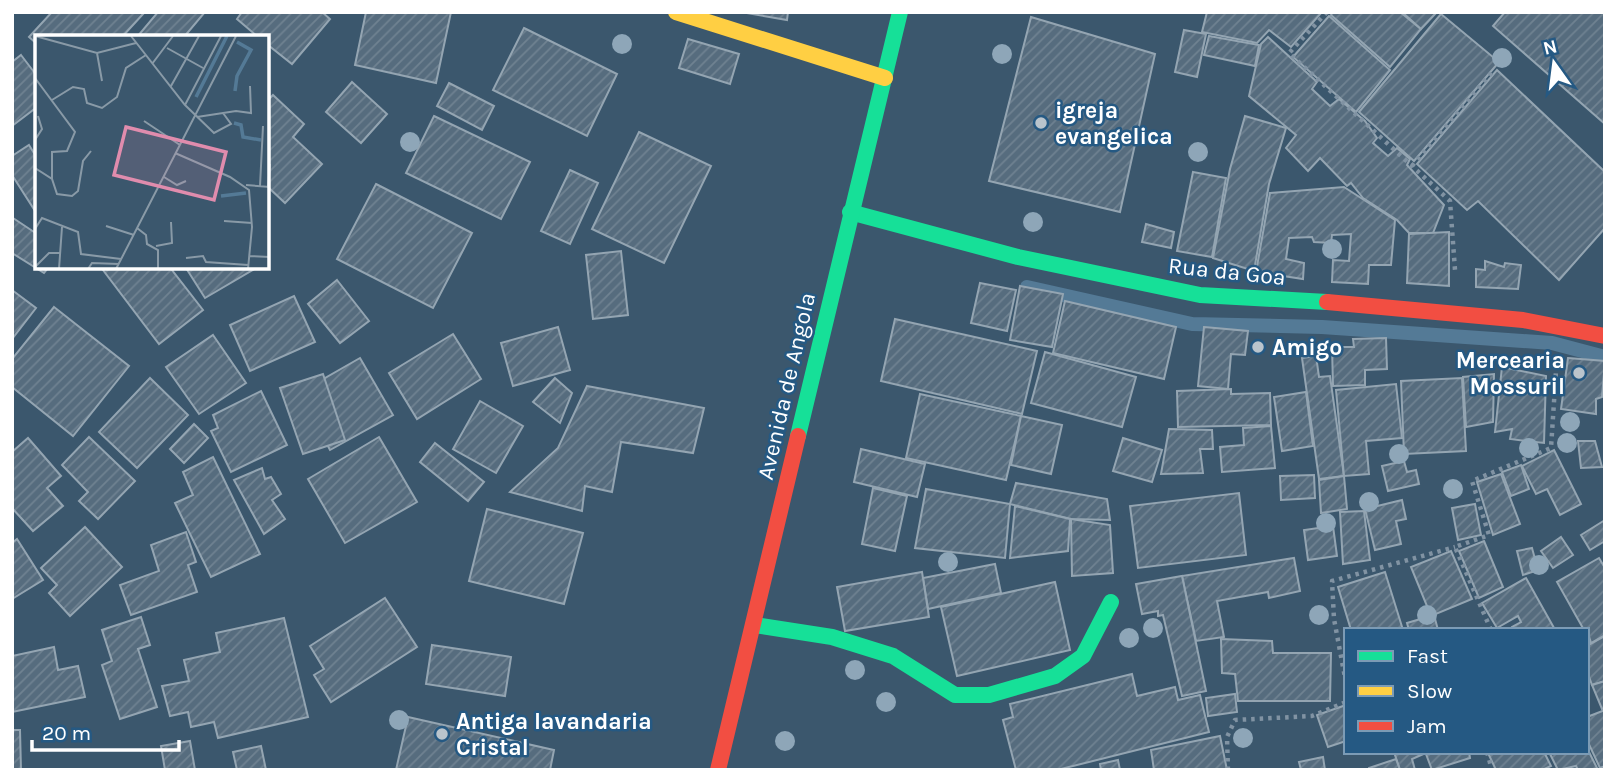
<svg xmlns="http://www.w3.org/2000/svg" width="1617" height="782" font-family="Karla,sans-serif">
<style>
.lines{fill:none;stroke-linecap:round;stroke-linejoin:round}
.stream{stroke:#547a96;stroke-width:14}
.building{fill:url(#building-hatch);stroke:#94a5b2;stroke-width:2}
.path{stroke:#8193a3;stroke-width:4.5;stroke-dasharray:3.5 5;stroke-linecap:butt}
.fast{stroke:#16e098;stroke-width:16}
.slow{stroke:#ffcf43;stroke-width:16}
.jam{stroke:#f24e42;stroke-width:16}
.tree{fill:#8ea6b8}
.poi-dot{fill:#bac4cc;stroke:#255983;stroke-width:2.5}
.labels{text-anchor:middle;stroke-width:5;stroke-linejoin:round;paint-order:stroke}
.poi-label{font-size:23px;font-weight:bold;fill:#fff;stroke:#255983;text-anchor:start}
.street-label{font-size:23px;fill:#fff;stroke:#255983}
.inset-river{fill:none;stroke:#547a96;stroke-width:3.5}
.inset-road{fill:none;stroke:#899aa7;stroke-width:2}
.view{fill:#e08cad;fill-opacity:0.15;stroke:#e08cad;stroke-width:3.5}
.inset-edge{fill:none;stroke:#fff;stroke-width:3.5}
</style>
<defs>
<pattern id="building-hatch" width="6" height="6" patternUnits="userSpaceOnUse" patternTransform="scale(1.75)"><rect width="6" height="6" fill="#566c7e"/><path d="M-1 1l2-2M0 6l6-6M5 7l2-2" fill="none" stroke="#6f8291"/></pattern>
</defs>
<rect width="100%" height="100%" fill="#3b576d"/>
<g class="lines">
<polyline class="stream" points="1027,287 1192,324 1322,327 1552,343 1605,357"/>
</g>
<g class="building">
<polygon points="52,12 143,12 144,13 122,37 37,37 37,44 29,37"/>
<polygon points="158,12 205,12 184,37 137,37"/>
<polygon points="242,12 322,12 330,19 292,64 268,45 268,37 258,37 237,19"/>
<polygon points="366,12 451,12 436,83 355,65"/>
<polygon points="741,12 788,12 787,20"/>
<polygon points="1207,12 1322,12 1291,47 1269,30 1257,43 1202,32"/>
<polygon points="1333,12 1400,12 1421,29 1390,67 1331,15"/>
<polygon points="1402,12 1437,12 1421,29"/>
<polygon points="1505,12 1605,12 1605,124 1493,26"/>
<polygon points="1441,14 1499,62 1414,161 1359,112"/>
<polygon points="1329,16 1390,70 1356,112 1293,57"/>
<polygon points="1031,17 1155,54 1120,212 989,181"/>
<polygon points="524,28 617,74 587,136 493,90"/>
<polygon points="1184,30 1206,34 1197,77 1175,72"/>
<polygon points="1209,36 1259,45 1255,66 1204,55"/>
<polygon points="1268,37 1317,82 1312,89 1330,106 1339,99 1365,121 1377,138 1373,143 1388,156 1397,148 1410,159 1407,165 1444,205 1433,233 1409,233 1397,220 1363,198 1351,183 1347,186 1320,158 1308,171 1286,148 1296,135 1249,96 1261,44"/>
<polygon points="688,39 739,54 730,84 679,68"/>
<polygon points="21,55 37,76 37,107 12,126 12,62"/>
<polygon points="1497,70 1605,172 1605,228 1559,280 1478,201 1467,210 1417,164"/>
<polygon points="352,82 387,114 361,143 326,112"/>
<polygon points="449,83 494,106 482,130 437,106"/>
<polygon points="273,95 304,124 293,137 322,164 285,203 268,187 268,100"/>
<polygon points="434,116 530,162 501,219 406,173"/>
<polygon points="1245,116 1286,128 1269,184 1254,271 1213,258 1230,169"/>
<polygon points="639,132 711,166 664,263 592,229"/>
<polygon points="29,145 37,158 37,214 12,175 12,156"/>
<polygon points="570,170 598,183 570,244 541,231"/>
<polygon points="1193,172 1226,178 1212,257 1177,251"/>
<polygon points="376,184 472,233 433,308 337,259"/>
<polygon points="1344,187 1395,220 1391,265 1369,265 1368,284 1332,282 1333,260 1349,261 1351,234 1332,235 1331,243 1314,242 1312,237 1289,238 1286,259 1304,263 1303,279 1256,272 1270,193"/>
<polygon points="13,218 37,234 37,268 48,268 44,273 12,253"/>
<polygon points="1146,224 1174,232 1171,248 1142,242"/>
<polygon points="1449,232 1449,286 1407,283 1409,234"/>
<polygon points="621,251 628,315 593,319 586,255"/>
<polygon points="1485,261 1504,267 1505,263 1521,265 1518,289 1476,287 1476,269 1485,270"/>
<polygon points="106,268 176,268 172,270 203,310 159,344 103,270"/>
<polygon points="186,268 256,268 205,298"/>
<polygon points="337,280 369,321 340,343 308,304"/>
<polygon points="980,283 1016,290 1007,331 971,323"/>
<polygon points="1020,286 1063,294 1052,347 1010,340"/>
<polygon points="12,290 36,308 12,339"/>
<polygon points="294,296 315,342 250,371 230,325"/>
<polygon points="1065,301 1176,327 1164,379 1053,353"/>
<polygon points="54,307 129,366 73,436 12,387 12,359"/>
<polygon points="895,319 1037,351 1022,414 881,381"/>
<polygon points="558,327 570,370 513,386 501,343"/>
<polygon points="1204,327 1248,331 1245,355 1231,354 1228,389 1198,386"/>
<polygon points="453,334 481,379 417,419 389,373"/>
<polygon points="213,335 246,383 199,414 166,367"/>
<polygon points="1386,338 1387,369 1365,370 1365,385 1333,386 1332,347 1354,347 1353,339"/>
<polygon points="1045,352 1136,377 1122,427 1031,403"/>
<polygon points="1316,356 1319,377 1330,376 1344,476 1319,479 1302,358"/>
<polygon points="360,358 393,415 330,450 299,393"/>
<polygon points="1568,358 1605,361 1602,397 1596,399 1596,414 1561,409"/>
<polygon points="1502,367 1546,376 1544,443 1510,439 1512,429 1495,432"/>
<polygon points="323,374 345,440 303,454 280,388"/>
<polygon points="1494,374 1493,422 1466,427 1463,377"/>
<polygon points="150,378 188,415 137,468 99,432"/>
<polygon points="555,378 572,393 560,423 533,402"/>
<polygon points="1462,378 1466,451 1404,454 1401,381"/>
<polygon points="1396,384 1402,438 1366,441 1369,474 1344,476 1336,390"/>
<polygon points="587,386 704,408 693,453 621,442 612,492 585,486 582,511 510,492 558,448"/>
<polygon points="1231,389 1231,394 1270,393 1271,425 1178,427 1177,391"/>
<polygon points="261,391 287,445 231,472 211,431 218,428 213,415"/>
<polygon points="1306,392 1313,446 1282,451 1274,397"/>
<polygon points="920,394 1021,416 1006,480 906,458"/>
<polygon points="480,401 523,426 496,473 453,449"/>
<polygon points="1021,416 1062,425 1051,474 1011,465"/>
<polygon points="194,424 208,438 184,463 170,449"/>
<polygon points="1271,426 1275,468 1222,472 1220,447 1244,445 1243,428"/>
<polygon points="1169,429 1212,430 1213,449 1200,449 1203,473 1161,474"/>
<polygon points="89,437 135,481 98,519 79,501 88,492 62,465"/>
<polygon points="379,437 417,502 345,543 308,479"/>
<polygon points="28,438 61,476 47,488 63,506 33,531 12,508 12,452"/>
<polygon points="1123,438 1162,450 1152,482 1113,471"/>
<polygon points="1578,441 1595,441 1602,467 1581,468"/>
<polygon points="435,443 484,482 468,501 420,462"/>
<polygon points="861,449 925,464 917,497 854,482"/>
<polygon points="1554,450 1581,504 1560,515 1547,489 1536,494 1522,466"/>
<polygon points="213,457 260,554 211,577 175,503 193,495 183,472"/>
<polygon points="1404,461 1407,472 1416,470 1419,484 1388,491 1382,466"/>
<polygon points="1521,465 1529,489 1511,496 1502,472"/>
<polygon points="262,468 265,479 271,477 281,494 272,500 285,519 264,534 234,480"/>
<polygon points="1501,474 1520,524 1493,535 1477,482"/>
<polygon points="1314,475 1315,498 1281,500 1280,476"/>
<polygon points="1344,476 1347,509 1321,513 1319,480"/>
<polygon points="1016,483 1107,499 1110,520 1071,519 1010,504"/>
<polygon points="873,488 907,496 895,551 862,544"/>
<polygon points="926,489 1010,504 1005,558 915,548"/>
<polygon points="1239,493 1246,555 1138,568 1130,506"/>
<polygon points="1402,500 1406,519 1396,521 1401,544 1375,550 1365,509"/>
<polygon points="1475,504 1481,535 1458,540 1452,508"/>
<polygon points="1015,506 1070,519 1068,551 1010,558"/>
<polygon points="487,509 583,533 564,604 469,581"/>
<polygon points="1364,511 1370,560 1343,564 1340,512"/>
<polygon points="1071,519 1110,525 1113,573 1072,576"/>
<polygon points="1605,520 1605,541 1590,550 1581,535"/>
<polygon points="1333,526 1337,556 1308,560 1304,530"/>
<polygon points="85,527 122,567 70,616 49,593 57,585 41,568"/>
<polygon points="186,532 196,562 188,565 197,592 131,615 120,585 159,571 151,545"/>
<polygon points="1561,537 1573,555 1553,568 1541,551"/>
<polygon points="17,539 43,580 12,599 12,543"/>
<polygon points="1484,541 1503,587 1479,598 1459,551"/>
<polygon points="1532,548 1538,570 1523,575 1517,551"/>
<polygon points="1451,551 1472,599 1431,616 1411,567"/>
<polygon points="1294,558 1300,591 1269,598 1268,592 1217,601 1224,637 1196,641 1182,576"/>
<polygon points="1599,558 1605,568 1605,635 1591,643 1587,630 1584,630 1557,582"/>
<polygon points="995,564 1001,593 928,609 923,578"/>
<polygon points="922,572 929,617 845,631 837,587"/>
<polygon points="1385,572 1403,630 1351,630 1338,587"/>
<polygon points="1182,576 1206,691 1182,696 1163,615 1158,616 1158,611 1142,614 1136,584"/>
<polygon points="1526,578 1554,628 1551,630 1513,630 1512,627 1521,622 1518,616 1497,628 1482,603"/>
<polygon points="1055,582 1070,650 957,676 941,607"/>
<polygon points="385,598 417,647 331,702 314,675 324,669 310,646"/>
<polygon points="1434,615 1438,630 1409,630 1407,623"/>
<polygon points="141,617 150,645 138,649 157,707 120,719 102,665 112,661 102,630"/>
<polygon points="284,618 308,717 218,738 214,722 191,727 188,712 170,716 162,686 189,681 184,660 220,652 216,633"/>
<polygon points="1605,636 1605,681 1592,685 1587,671 1587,646"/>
<polygon points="1221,639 1272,641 1273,653 1331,653 1330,701 1238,701 1235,674 1222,673"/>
<polygon points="432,645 511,657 505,696 426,684"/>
<polygon points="54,647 58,670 78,666 85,697 12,712 12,656"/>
<polygon points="1132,674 1137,696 1175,687 1178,700 1200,695 1209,732 1057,770 1016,770 1003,720 1013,717 1010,704"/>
<polygon points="1605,681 1605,708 1602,709 1592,685"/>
<polygon points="1235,694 1237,712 1208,716 1206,698"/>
<polygon points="1346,705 1346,741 1328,747 1317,715"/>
<polygon points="1605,710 1605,766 1600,768 1587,740 1587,717"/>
<polygon points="408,717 554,750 550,770 396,770"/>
<polygon points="12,730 20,730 21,770 12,770"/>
<polygon points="1220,736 1227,770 1154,770 1151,750"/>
<polygon points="190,741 195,770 165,770 161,746"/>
<polygon points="261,746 266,770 237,770 233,752"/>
<polygon points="1587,748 1598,770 1578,770 1576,766 1558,770 1549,752 1587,752"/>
<polygon points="1394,752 1428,752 1412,759 1415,770 1400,770"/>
<polygon points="1430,752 1469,752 1470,758 1432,770 1426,754"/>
<polygon points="1544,752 1551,766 1542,770 1496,770 1488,753"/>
<polygon points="1323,757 1325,770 1301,770 1299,762"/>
<polygon points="1396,759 1400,770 1369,770 1369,768"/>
<polygon points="1118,760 1120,770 1101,770 1100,764"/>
</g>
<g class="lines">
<g class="path">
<polyline points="1327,12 1289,53 1450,201 1455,270"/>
<polyline points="1412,166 1494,70"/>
<polyline points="1491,630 1455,547 1489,535 1472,481 1551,448 1556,371"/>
<polyline points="1346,683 1334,619 1332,581 1455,547"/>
<polyline points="1487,752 1492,770"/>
<polyline points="1228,770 1227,737 1235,720 1312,716 1346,702"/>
</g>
<g class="fast">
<polyline points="850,212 1018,257 1200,295 1327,302"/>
<polyline points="798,436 900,12"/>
<polyline points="755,625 832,637 893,656 955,695 989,695 1055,676 1083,656 1111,602"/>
</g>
<polyline class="slow" points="676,12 885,78"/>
<g class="jam">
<polyline points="1327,302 1523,320 1605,336"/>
<polyline points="718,770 798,436"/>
</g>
</g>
<g class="tree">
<circle cx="622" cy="44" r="10"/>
<circle cx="1002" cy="54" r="10"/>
<circle cx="1502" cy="58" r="10"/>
<circle cx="410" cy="142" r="10"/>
<circle cx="1198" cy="152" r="10"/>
<circle cx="1033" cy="222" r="10"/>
<circle cx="1332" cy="249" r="10"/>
<circle cx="1570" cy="422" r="10"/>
<circle cx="1567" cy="443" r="10"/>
<circle cx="1529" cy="448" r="10"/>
<circle cx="1399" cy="454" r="10"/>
<circle cx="1453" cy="489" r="10"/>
<circle cx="1369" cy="502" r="10"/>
<circle cx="1326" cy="523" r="10"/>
<circle cx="948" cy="562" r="10"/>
<circle cx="1539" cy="565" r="10"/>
<circle cx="1319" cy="615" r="10"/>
<circle cx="1427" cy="615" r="10"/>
<circle cx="1153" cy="628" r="10"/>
<circle cx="1129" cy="638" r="10"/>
<circle cx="855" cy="670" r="10"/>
<circle cx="886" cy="702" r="10"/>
<circle cx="399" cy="720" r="10"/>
<circle cx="1243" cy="738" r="10"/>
<circle cx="785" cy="741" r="10"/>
</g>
<g class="poi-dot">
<circle cx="1041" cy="123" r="7"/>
<circle cx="1258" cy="347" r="7"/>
<circle cx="1579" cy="373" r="7"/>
<circle cx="442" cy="734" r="7"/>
</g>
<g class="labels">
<g class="poi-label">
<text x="1055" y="118">igreja<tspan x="1055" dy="26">evangelica</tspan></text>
<text x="1272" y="355">Amigo</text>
<text x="1565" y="368" text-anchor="end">Mercearia<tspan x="1565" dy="26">Mossuril</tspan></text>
<text x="456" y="729">Antiga lavandaria<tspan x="456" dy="26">Cristal</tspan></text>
</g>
<g class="street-label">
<text transform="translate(1227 271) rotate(6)" y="8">Rua da Goa</text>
<text transform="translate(786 386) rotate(-77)" y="8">Avenida de Angola</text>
</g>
</g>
<g transform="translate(35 35)">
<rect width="234" height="234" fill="#3b576d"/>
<path class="inset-river" d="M200,56L202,41L216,15L202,7M161,62L192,1M199,88L206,90L208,102L226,105M186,161L211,158"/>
<path class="inset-road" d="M0,1L62,18L101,8M96,1L150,70L179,98L196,89L188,78M132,13L168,33M62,18L67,46M117,29L138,1M0,43L40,97L32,116L17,117V144M136,51L164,1M17,65L38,52L49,54L52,68L67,73L82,62L91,33L111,20M150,70L186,1M162,82L201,76L216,78L215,51M109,86L145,110M0,105L7,94L3,81M140,118L195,142L214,155L217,192L213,234M0,133L17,144L22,159L37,161L43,156L48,126L56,116M129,142L142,150L151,146M211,150L235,152M225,151L228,91M233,152L235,129M189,186L217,188M71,191L99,200M102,193L111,200L112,209L123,215V234M0,194L7,183L43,197L46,219L86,224M121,211L137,208L136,187M214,221L235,222M151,223L168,221L171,227L213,230M0,232L14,218H25M24,234L27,192M53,234L57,228L84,229M81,234L201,1"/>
<path class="view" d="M91,92L191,117L179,165L79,140Z"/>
<rect width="234" height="234" class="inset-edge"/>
</g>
<rect width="1617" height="782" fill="none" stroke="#ffffff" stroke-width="28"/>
<rect x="1344" y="628" width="245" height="126" fill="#255983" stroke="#7c9bb5" stroke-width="2"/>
<rect x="1358" y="651" width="35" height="10" fill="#16e098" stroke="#7c9bb5" stroke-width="2"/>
<text x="1407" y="663" font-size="21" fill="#ffffff">Fast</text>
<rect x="1358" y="686" width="35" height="10" fill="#ffcf43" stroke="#7c9bb5" stroke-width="2"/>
<text x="1407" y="698" font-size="21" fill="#ffffff">Slow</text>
<rect x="1358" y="721" width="35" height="10" fill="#f24e42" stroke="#7c9bb5" stroke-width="2"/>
<text x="1407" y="733" font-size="21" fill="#ffffff">Jam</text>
<g transform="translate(1554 63) rotate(346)" stroke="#255983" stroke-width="5" paint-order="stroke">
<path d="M0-5L12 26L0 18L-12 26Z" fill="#ffffff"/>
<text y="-10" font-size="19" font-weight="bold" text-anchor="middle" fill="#ffffff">N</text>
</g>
<path d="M32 740v10h147v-10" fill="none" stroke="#ffffff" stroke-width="3.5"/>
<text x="42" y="740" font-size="21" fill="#ffffff" stroke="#255983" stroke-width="5" paint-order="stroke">20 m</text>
</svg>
